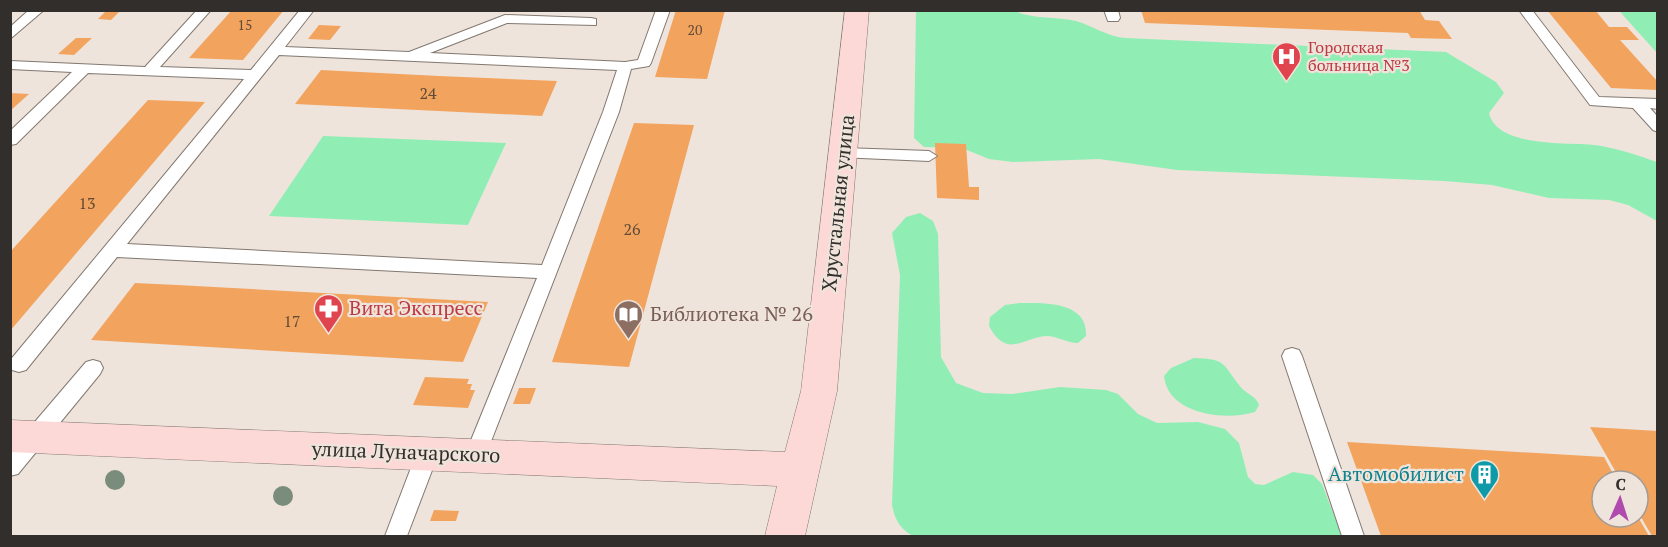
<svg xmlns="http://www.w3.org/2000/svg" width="1668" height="547" font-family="'PT Serif',serif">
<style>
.green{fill:#90eeb5}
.building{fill:#f2a35d}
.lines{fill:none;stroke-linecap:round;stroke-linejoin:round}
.lane-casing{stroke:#827870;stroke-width:2}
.secondary-casing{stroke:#827870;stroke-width:1}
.lane{fill:#fff;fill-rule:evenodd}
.secondary{fill:#fcd8d7;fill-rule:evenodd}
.tree{fill:#7a8c7b}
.labels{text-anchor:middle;stroke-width:4.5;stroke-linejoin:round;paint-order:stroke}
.far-number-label{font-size:14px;fill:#624b38}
.far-health-label{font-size:16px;fill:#be3a42;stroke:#efe4db;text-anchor:start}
.number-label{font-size:16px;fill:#624b38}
.street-label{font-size:20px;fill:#322e2b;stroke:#efe4db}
.health-label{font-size:20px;fill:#be3a42;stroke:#efe4db;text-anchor:start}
.education-label{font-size:20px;fill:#785e54;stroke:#efe4db;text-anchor:start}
.culture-label{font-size:20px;fill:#0d838f;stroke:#efe4db;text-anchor:end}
</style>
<rect width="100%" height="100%" fill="#efe4db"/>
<g class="green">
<path d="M916,11H1015C1036,20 1055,16 1076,21C1093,26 1106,36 1125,38L1446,52L1496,82L1504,93L1489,113C1497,148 1568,142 1595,145C1616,148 1637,155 1657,162V221L1628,205L1609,200L1549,198L1492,185L1444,181L1177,170L1099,159L1013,162L989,159L962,148L924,147L914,138Z"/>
<polygon points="1620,11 1657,11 1657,53 1622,14"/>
<polygon points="323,136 506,143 468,225 269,216"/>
<path d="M920,213L933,221L938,234L941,357L956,383L983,393L1012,394L1060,387L1106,390L1118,394L1138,414L1157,423L1198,422L1225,429L1239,443L1248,477L1255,484L1264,485L1293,472L1313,475L1322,484L1342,536H913C900,529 895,520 892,505L900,275L892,233L906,217Z"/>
<path d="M1020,303C1044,303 1088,301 1086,336L1078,343C1067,343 1057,336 1046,336C1022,338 1007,359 989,326L990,317L1005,305Z"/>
<path d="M1194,358C1226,359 1222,363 1239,385C1245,394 1256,395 1259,405L1255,412C1226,421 1168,415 1164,376L1171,368Z"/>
</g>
<g class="building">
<polygon points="107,10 121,10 111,20 98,19"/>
<polygon points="232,10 284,10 243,60 189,58"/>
<polygon points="676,10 725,10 707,79 655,77"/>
<polygon points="1141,10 1419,10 1425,20 1439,21 1452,39 1411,38 1408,33 1145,23"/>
<polygon points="1547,10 1595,10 1609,27 1627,27 1639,40 1620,40 1658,82 1658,90 1611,88"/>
<polygon points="319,25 341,26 330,40 308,39"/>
<polygon points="76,38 92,38 74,55 58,54"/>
<polygon points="321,70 439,76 557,81 542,116 295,104"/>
<polygon points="10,93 29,94 10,111"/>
<polygon points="148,100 205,102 10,331 10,252"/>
<polygon points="634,123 694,125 629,367 552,362"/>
<polygon points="935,143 966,144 969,187 979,187 979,200 937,198"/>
<polygon points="135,283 177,285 488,302 463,362 91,340"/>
<polygon points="425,377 469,379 467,384 472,384 470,390 475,390 468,408 413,405"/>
<polygon points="519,388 536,388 530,404 513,404"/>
<polygon points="1590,427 1658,431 1658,536 1652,536 1638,512 1638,481 1621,481"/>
<polygon points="1347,442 1604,457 1617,481 1602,481 1602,517 1638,517 1649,536 1381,536"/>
<polygon points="434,510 459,511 456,521 430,521"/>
</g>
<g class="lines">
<defs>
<g id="lane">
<polygon points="29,10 44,10 10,39 10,27"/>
<path d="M197,10H211L160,67L251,70L300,10H314L285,47L409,52L505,15L591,18L596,19V25L507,23L430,53L625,62L638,60L656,10H670L651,63L649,66L631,69L619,112L483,462L476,464L469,462L465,455L537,278L117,257L26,370L19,372L12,370V358L244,79L88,73L16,144L10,145V131L72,72L10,69V61L145,67ZM279,55L617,70L603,112L542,265L127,244Z"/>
<polygon points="1104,10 1118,10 1120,18 1118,21 1108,21"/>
<polygon points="1519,10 1532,10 1599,97 1658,99 1658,109 1650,108 1658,117 1658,132 1653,130 1633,108 1590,105"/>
<polygon points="844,148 929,151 937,156 929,161 838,157 836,153 838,149"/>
<polygon points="1292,348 1299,350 1302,356 1364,536 1342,536 1282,356 1285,350"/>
<polygon points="93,360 100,362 103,368 100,374 18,474 10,476 10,451 86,362"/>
<polygon points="428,443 435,445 439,452 407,536 385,536 417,452 421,445"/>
</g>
<polygon id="secondary" points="845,10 869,10 837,391 805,536 765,536 777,486 10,452 10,420 785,452 801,391"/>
</defs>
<use href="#lane" class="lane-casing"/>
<use href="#secondary" class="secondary-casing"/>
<use href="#lane" class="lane"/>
<use href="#secondary" class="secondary"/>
</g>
<g class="tree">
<circle cx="115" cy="480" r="10"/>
<circle cx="283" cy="496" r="10"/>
</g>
<defs>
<symbol id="hospital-pin" viewBox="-11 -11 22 30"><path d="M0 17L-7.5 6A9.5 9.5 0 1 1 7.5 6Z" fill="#e0444e" stroke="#efe4db"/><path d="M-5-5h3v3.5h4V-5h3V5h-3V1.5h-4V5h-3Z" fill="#fff"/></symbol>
<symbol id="pharmacy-pin" viewBox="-11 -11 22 30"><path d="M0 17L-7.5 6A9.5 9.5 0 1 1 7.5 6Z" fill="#e0444e" stroke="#efe4db"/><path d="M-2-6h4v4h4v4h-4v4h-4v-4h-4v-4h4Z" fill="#fff"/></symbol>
<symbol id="library-pin" viewBox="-11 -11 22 30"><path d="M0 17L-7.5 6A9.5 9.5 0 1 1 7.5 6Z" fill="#8d6e63" stroke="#efe4db"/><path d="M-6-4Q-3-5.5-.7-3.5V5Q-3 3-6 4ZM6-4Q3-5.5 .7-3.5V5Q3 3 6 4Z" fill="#fff"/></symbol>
<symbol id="building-pin" viewBox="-11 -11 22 30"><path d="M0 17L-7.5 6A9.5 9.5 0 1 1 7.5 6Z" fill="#0f9aa8" stroke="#efe4db"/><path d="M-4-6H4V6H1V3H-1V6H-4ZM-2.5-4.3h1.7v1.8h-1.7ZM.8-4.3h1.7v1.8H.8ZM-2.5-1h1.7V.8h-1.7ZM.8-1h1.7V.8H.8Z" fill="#fff"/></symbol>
</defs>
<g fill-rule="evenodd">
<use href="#hospital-pin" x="1270" y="40" width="33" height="45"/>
<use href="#pharmacy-pin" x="312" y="292" width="33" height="45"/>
<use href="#library-pin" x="612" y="298" width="33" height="45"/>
<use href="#building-pin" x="1468" y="458" width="33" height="45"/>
</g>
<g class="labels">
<g class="far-number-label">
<text x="245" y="30">15</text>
<text x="695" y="35">20</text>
</g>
<g class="far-health-label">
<text x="1308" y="53">Городская<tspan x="1308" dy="18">больница №3</tspan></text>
</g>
<g class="number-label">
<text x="428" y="99">24</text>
<text x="87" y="209">13</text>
<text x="632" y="235">26</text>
<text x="292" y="327">17</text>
</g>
<g class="street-label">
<text transform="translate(838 203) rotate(-84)" y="7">Хрустальная улица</text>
<text transform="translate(406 452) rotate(2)" y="7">улица Луначарского</text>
</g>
<g class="health-label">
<text x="349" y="315">Вита Экспресс</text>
</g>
<g class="education-label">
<text x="650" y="321">Библиотека № 26</text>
</g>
<g class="culture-label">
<text x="1464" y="481">Автомобилист</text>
</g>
</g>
<rect width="1668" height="547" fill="none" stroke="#322e2b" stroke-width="24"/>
<g transform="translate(1620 499) rotate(3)"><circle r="28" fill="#efe4db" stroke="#a39b95" stroke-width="1.5"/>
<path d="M0-4.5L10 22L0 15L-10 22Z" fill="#b04aae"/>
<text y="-9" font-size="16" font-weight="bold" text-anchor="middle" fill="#322e2b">С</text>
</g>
</svg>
